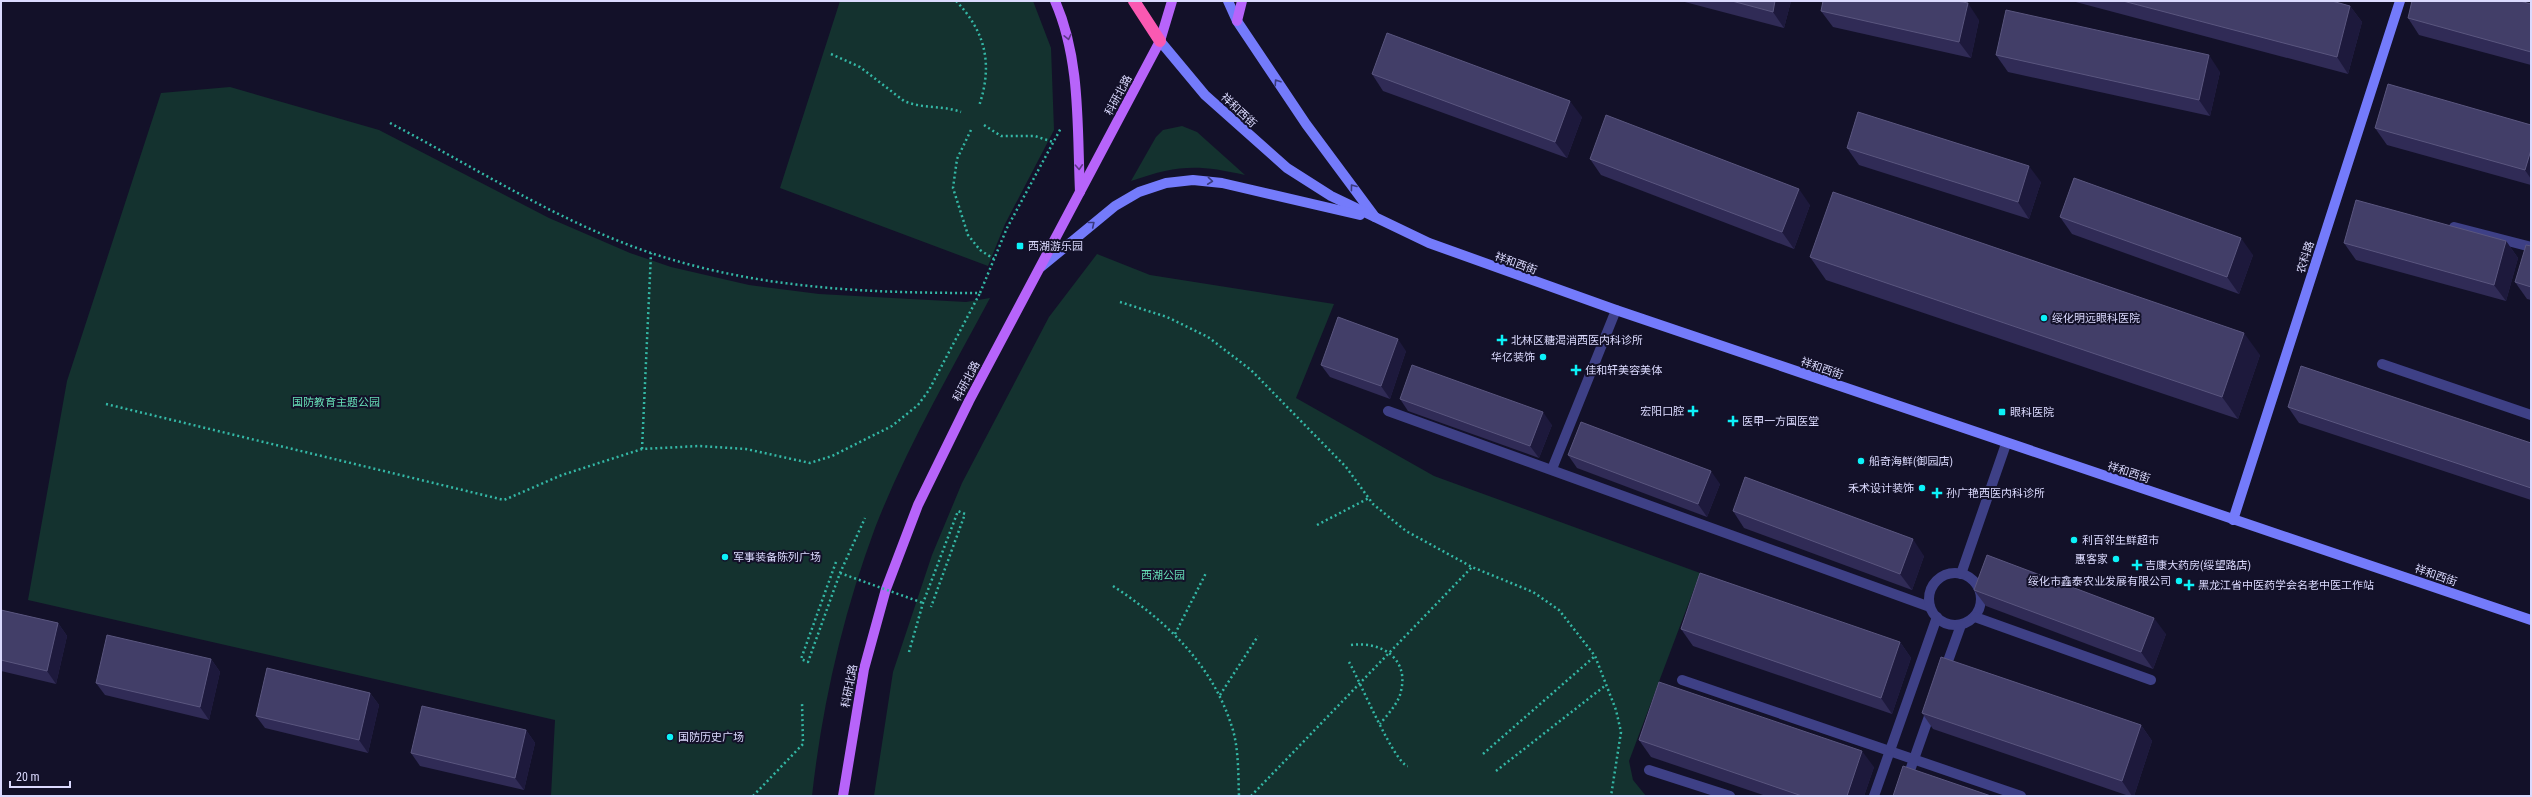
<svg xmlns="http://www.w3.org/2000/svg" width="2532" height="797" font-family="'Roboto Condensed','Noto Sans SC',sans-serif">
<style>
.green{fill:#14322f}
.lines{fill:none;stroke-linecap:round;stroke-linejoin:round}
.path{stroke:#34b8a6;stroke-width:2.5;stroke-dasharray:2 3;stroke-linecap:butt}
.street{stroke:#3e4086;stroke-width:10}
.secondary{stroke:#747bfb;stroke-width:10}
.primary{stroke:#b764fa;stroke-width:10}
.highway{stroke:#fa59b2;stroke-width:12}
.path-bridge{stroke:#34b8a6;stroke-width:2.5;stroke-dasharray:2 3;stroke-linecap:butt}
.wall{fill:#302b56}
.shaded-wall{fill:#1d193c}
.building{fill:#423e68;stroke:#5a567f}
.oneway{stroke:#5d3687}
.oneway2{stroke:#3a3b7d}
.poi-dot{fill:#0cf2f8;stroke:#131129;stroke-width:1.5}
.labels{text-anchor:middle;stroke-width:4;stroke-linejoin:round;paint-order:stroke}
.street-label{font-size:11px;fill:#dbdafe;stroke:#131129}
.poi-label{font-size:11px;fill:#dbdafe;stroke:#131129;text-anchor:start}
.park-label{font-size:11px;fill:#66ddb6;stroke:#131129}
</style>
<rect width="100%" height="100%" fill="#131129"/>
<g class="green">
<polygon points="840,1 1033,1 1051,48 1054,130 1005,224 988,266 780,188"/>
<path d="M230,87L379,130L549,218L630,253L671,267L749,285L819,294L966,302L990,298C950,373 906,448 875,528C843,614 822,705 812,796H551L555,720L28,600L67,381L161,93Z"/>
<path d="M1182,126L1197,132L1245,175C1197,164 1177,165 1131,181L1156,137L1163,130Z"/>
<polygon points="1097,254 1150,275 1334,304 1296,398 1434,476 1700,573 1629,761 1633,780 1646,796 874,796 893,672 932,555 962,483 1049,317"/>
</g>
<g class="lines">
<g class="path">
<path d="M956,1C986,32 993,65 979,106"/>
<path d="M831,54L860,67L904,101C922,109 942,105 961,112"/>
<path d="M390,123C476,168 559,222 651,253C759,289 868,293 980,293L1007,228L1061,128"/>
<polyline points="984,125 1001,136 1035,136 1053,142"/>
<polyline points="971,130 957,159 953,188 968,235 980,250 994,259"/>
<polyline points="1120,302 1167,317 1208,337 1251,370 1346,467 1373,504 1406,531 1472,567 1533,592 1559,610 1595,656 1616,710 1621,732 1611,796"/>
<polyline points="106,404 504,500 562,475 642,449 699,446 746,449 810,463 832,456 892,426 918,405 929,390 980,293"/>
<polyline points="642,449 651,253"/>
<polyline points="1317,525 1369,498"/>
<polyline points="836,562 801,659 808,662 840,573 865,518"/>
<path d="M1113,586C1165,620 1211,663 1231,724C1239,746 1238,773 1239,796"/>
<polyline points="1175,634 1206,573"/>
<path d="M1351,645C1381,641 1409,658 1401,691C1399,703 1387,715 1380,724"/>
<polyline points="909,652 923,603 958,511 965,514 931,607"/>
<path d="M1349,662C1359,679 1395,765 1408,766"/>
<polyline points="1220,695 1258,636"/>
<polyline points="1483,754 1595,656"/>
<polyline points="1496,771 1606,685"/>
<polyline points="753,796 803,744 802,702"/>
<polyline points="1251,796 1472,567"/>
</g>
<g class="street">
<polyline points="2454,227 2531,247"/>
<polyline points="2382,364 2531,415"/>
<polyline points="1388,411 1930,607"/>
<polyline points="1552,469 1616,310"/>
<circle cx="1955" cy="599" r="26"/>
<polyline points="1961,574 2006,444"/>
<polyline points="1975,617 2151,680"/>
<polyline points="1944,672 1961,625"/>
<polyline points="1682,680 2021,796"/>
<polyline points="1649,770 1730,796"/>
<polyline points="1874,796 1937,617"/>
<polyline points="1901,796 1932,708"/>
</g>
<g class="secondary">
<polyline points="1228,1 1237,21 1306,124 1375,217"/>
<polyline points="1160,41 1205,95 1287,168 1331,196 1429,243 1616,310 2531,620"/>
<polyline points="1041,267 1115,206 1139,192 1166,183 1193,180 1222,183 1360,215"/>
<polyline points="2233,520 2400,1"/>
</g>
<g class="primary">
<path d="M1055,1C1081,60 1077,128 1080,192"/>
<polyline points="1237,21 1242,1"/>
<polyline points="843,796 864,669 886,589 918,505 969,401 1160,41 1172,1"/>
</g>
<polyline class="highway" points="1134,1 1160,41"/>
<polyline class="path-bridge" points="840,573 923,603"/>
</g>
<g class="wall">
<polygon points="1681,1 1791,1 1784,28"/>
<polygon points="2072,1 2332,1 2350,6 2362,22 2348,74"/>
<polygon points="2531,4 2531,65 2419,35 2408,18"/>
<polygon points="1821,11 1979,20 1971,58 1833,27"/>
<polygon points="1996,55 2220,72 2210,116 2008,72"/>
<polygon points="1372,74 1582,117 1567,158 1383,91"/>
<polygon points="2531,125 2531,185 2387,145 2375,128"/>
<polygon points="1847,148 2041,182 2029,219 1859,165"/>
<polygon points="1590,159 1810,205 1794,249 1601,175"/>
<polygon points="2060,217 2253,255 2239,294 2072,234"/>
<polygon points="2506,241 2518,258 2506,301 2356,260 2344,243"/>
<polygon points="2531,246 2531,300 2527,299 2515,282"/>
<polygon points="1810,257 2260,355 2238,419 1826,280"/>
<polygon points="1406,351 1390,399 1330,377 1321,365"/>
<polygon points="1400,399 1552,425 1539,458 1408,411"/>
<polygon points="2288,407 2531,443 2531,500 2299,423"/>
<polygon points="1568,455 1720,484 1707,517 1577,468"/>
<polygon points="1733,511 1924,556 1912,590 1744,528"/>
<polygon points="1974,590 2166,634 2153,669 1986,606"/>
<polygon points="1,610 58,623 67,636 56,684 1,671"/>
<polygon points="1681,629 1900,642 1911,658 1892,714 1693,646"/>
<polygon points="211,659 220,672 209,720 105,695 96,683"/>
<polygon points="370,693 379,705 368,753 265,728 256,716"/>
<polygon points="1922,713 2141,725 2152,741 2134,796 2129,796 1933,729"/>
<polygon points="526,730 535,743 524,790 420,766 411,753"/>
<polygon points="1639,740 1874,767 1864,796 1766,796 1651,757"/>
</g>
<g class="shaded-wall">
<polygon points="1775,1 1791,1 1784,28 1773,12"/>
<polygon points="1968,3 1979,20 1971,58 1959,42"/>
<polygon points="2350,6 2362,22 2348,74 2337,57"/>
<polygon points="2209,55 2220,72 2210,116 2199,100"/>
<polygon points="1570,101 1582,117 1567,158 1555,142"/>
<polygon points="2531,150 2531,179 2525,170"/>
<polygon points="2029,166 2041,182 2029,219 2018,202"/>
<polygon points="1799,189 1810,205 1794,249 1782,232"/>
<polygon points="2241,238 2253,255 2239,294 2227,277"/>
<polygon points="2506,241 2518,258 2506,301 2494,285"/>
<polygon points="2244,333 2260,355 2238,419 2222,397"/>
<polygon points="1398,339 1406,351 1390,399 1381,386"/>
<polygon points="1543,412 1552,425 1539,458 1530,446"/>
<polygon points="1711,471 1720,484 1707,517 1698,504"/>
<polygon points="1913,539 1924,556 1912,590 1900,574"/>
<polygon points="2154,618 2166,634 2153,669 2141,652"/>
<polygon points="58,623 67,636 56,684 47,671"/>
<polygon points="1900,642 1911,658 1892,714 1881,698"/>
<polygon points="211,659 220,672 209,720 200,707"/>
<polygon points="370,693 379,705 368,753 359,740"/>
<polygon points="2141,725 2152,741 2134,796 2132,796 2122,781"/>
<polygon points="526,730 535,743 524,790 515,778"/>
<polygon points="1862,751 1874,767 1864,796 1847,796"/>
</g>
<g class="building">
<polygon points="1732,1 1775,1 1773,12"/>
<polygon points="1823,1 1957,1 1968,3 1959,42 1821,11"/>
<polygon points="2123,1 2332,1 2350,6 2337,57"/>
<polygon points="2412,1 2520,1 2531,4 2531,52 2408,18"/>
<polygon points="2006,10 2209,55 2199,100 1996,55"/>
<polygon points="1387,33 1570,101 1555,142 1372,74"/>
<polygon points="2388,84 2531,125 2531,150 2525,170 2375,128"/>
<polygon points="1858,112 2029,166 2018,202 1847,148"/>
<polygon points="1606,115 1799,189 1782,232 1590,159"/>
<polygon points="2074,178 2241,238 2227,277 2060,217"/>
<polygon points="1833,192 2244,333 2222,397 1810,257"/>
<polygon points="2356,200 2506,241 2494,285 2344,243"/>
<polygon points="2526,245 2531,246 2531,287 2515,282"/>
<polygon points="1338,317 1398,339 1381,386 1321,365"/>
<polygon points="1412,365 1543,412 1530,446 1400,399"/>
<polygon points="2301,366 2531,443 2531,488 2288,407"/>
<polygon points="1581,422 1711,471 1698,504 1568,455"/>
<polygon points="1745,477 1913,539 1900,574 1733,511"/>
<polygon points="1987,555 2154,618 2141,652 1974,590"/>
<polygon points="1700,573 1900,642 1881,698 1681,629"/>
<polygon points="1,610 58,623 47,671 1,660"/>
<polygon points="107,635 211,659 200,707 96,683"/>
<polygon points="1941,657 2141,725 2122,781 1922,713"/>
<polygon points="267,668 370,693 359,740 256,716"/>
<polygon points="1659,682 1862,751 1847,796 1802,796 1639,740"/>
<polygon points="422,706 526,730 515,778 411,753"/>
<polygon points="1903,766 1991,796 1893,796"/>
</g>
<defs><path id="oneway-chevron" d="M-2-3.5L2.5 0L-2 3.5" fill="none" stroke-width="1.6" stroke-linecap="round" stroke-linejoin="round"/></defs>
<g class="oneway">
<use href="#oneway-chevron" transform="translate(1068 37) rotate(77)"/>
<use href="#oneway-chevron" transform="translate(1079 167) rotate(87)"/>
</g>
<g class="oneway2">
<use href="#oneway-chevron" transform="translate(1277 82) rotate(-124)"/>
<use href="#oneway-chevron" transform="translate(1210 181) rotate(6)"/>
<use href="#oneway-chevron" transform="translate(1353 187) rotate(-127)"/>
<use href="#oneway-chevron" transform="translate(1092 224) rotate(-39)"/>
</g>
<g class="poi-dot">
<rect x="1016" y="242" width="8" height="8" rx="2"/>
<circle cx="2044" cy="318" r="4"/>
<path d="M1500 334h4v4h4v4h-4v4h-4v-4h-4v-4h4z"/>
<circle cx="1543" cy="357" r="4"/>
<path d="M1574 364h4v4h4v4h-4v4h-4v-4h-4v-4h4z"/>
<path d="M1691 405h4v4h4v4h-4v4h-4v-4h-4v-4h4z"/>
<rect x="1998" y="408" width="8" height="8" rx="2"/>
<path d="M1731 415h4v4h4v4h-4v4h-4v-4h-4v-4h4z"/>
<circle cx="1861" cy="461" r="4"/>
<circle cx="1922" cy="488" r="4"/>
<path d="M1935 487h4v4h4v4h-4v4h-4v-4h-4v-4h4z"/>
<circle cx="2074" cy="540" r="4"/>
<circle cx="725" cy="557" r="4"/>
<circle cx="2116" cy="559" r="4"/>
<path d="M2135 559h4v4h4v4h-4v4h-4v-4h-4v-4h4z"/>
<circle cx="2179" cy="581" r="4"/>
<path d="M2187 579h4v4h4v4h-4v4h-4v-4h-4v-4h4z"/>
<circle cx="670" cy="737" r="4"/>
</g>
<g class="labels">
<g class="street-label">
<text transform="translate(1118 95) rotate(-62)" y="4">科研北路</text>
<text transform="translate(1239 110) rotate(43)" y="4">祥和西街</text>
<text transform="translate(2305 257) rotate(-72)" y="4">农科路</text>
<text transform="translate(1516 263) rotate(20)" y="4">祥和西街</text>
<text transform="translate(1822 368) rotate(19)" y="4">祥和西街</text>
<text transform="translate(966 381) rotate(-62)" y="4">科研北路</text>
<text transform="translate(2129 472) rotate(18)" y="4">祥和西街</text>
<text transform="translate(2436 575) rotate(19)" y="4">祥和西街</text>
<text transform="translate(849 686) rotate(-79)" y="4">科研北路</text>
</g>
<g class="poi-label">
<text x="1028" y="250">西湖游乐园</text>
<text x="2052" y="322">绥化明远眼科医院</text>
<text x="1511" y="344">北林区糖渴消西医内科诊所</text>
<text x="1535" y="361" text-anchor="end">华亿装饰</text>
<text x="1585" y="374">佳和轩美容美体</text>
<text x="1684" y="415" text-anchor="end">宏阳口腔</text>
<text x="2010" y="416">眼科医院</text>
<text x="1742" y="425">医甲一方国医堂</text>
<text x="1869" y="465">船奇海鲜(御园店)</text>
<text x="1914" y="492" text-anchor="end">禾术设计装饰</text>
<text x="1946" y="497">孙广艳西医内科诊所</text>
<text x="2082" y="544">利百邻生鲜超市</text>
<text x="733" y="561">军事装备陈列广场</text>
<text x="2108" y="563" text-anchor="end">惠客家</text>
<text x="2145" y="569">吉康大药房(绥望路店)</text>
<text x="2171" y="585" text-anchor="end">绥化市鑫泰农业发展有限公司</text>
<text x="2198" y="589">黑龙江省中医药学会名老中医工作站</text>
<text x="678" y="741">国防历史广场</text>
</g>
<g class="park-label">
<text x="336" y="406">国防教育主题公园</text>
<text x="1163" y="579">西湖公园</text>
</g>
</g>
<rect width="2532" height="797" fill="none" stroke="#dbdafe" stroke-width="4"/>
<path d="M10 781v6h60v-6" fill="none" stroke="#dbdafe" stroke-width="2"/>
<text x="16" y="781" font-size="12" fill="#dbdafe" stroke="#131129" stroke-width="3" paint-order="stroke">20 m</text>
</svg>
